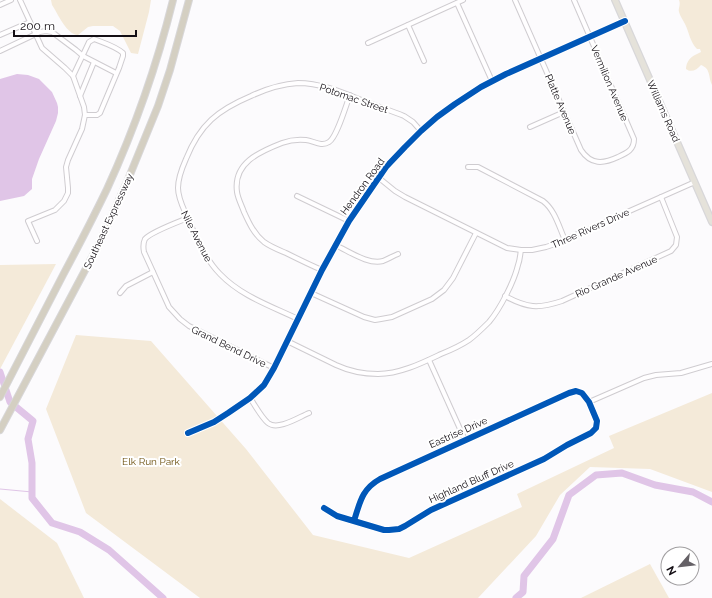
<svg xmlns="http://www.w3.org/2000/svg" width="712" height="598" font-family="Raleway,sans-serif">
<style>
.green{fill:#f4ead9}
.water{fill:#e0c5e7}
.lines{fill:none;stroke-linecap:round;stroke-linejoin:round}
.stream{stroke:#e0c5e7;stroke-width:1}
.river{stroke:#e0c5e7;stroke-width:7}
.minor-casing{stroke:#cfccd0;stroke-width:6}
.major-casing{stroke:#d8d7d9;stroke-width:8}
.highway-casing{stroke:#d8d7d9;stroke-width:8}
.minor{stroke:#fffeff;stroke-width:4}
.major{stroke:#e5e2da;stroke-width:5.5}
.highway{stroke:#d4cfc2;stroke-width:6}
.cycleway-casing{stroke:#fff;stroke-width:8}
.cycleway{stroke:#0057b8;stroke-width:6}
.labels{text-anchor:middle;stroke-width:4;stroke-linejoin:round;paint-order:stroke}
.street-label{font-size:10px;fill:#130e14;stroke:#fff}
.park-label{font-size:10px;fill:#6b4f0d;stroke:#fff}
</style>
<rect width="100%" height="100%" fill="#fcfbfd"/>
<g class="green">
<path d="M51,0H151L149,12L138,54L131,53L120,31L113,26H93L88,27L78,35C67,35 58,14 52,5Z"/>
<path d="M679,0H712V85C708,76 711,69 701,65C697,70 691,73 686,69C686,63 690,57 695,55C697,54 699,53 701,52L700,49H697C690,42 689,32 685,24C683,20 680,16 679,12C678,8 681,5 679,0Z"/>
<polygon points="56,264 0,369 0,265"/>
<polygon points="76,335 151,341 246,449 313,535 409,558 522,507 517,494 614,448 609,436 712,393 712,492 650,469 590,467 560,495 536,536 478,598 200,598 86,513 46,409"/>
<polygon points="0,499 57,543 84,598 0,598"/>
<polygon points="650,564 669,598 581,598"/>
</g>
<polygon class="water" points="17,74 28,75 39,79 52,92 57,103 58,107 58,113 56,121 39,159 32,179 32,189 24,196 0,201 0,79"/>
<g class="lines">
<polyline class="stream" points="0,489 32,492"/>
<g class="river">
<polyline points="0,372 10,402 33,421 28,439 32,463 32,498 52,523 80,532 109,550 163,598"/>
<polyline points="516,598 523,592 524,576 553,539 569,495 596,475 622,473 655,485 693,492 712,502"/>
</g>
<defs>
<g id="minor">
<polyline points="20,0 42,48 65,68 73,76 84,107 85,115 82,129 68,160 66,167 68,188 68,193 64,201 55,210 28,221 37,241"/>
<path d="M515,0L581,150C591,165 603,164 618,157C627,153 634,150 634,139L574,0"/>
<polyline points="457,3 492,81"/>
<polyline points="0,5 11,0"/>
<polyline points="408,25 424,61"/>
<polyline points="0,35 30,22"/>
<polyline points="368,43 463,0"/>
<polyline points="0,51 40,32 46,31 52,32 76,50 83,56 116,73"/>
<path d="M73,76L89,42L94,39C104,43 115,46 123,53V56L119,68L100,113L97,115H85"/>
<polyline points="80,96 94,62"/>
<polyline points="530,127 564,112"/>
<path d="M468,167H478L543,201C555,210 559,227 565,240"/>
<polyline points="379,178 395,191 405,197 507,248 521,250 532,250 546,247 555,244 695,182"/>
<polyline points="297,196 349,221"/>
<path d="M188,218C178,222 151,232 145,239C143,243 143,247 144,252L169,307L180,319L189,326L274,368"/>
<path d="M335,245C349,251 368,265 383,261C388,259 393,256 398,254"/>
<path d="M322,270C310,265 298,259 286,253C279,250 271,247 264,242C254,234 249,223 244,212C242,206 238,199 237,192C233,163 259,152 282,143C290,140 297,139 306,140C314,141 321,147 329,142C337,137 346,105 350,95"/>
<polyline points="120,293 126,286 153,272"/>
<polyline points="311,293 364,317 375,320 381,319 392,317 432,299 444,290 453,278 476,233"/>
<path d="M505,296C527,308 538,309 562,301L671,251L676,245L677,237L661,197"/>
<path d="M298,319C271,306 241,296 220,274C205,259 197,238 188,219C184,209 178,199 178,188C178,178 182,168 186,159C200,124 218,110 251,96C266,89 282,84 298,83C319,83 339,91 359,99C374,105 389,110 404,116L413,122L421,131"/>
<path d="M287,341L336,365C349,371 363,374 378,374C400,374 422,363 441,354C451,350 460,346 469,340C476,335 483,328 489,322C500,309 514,282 518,265C520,260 520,255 521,250"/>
<polyline points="429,360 465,440"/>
<path d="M250,398C255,405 261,417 268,423C278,431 299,417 309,413"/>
<polyline points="589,402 644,378 656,375 681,373 712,364"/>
<polyline points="188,433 214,422 228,413 250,398 264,385 274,368 322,270 349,221 386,167 405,147 421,131 437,117 455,104 481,87 506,74 625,21"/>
<path d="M324,508L337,516L384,530H389L399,529L405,526L431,510L544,459L567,445L591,433L596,428L597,421L589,402L582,393L576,391L569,393L380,479C362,489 360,502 354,521"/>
</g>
<polyline id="major" points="615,0 712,222"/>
<g id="highway">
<path d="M0,397C21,356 42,316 63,275C78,247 93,218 107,189C135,128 157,65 173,0"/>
<polyline points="0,430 99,244 127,182 158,106 170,70 189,0"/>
</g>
</defs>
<use href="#minor" class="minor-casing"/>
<use href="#major" class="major-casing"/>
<use href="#highway" class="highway-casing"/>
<use href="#minor" class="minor"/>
<use href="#major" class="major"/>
<use href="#highway" class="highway"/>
<defs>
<g id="cycleway">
<polyline points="188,433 214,422 228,413 250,398 264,385 274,368 322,270 349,221 386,167 405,147 421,131 437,117 455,104 481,87 506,74 625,21"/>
<path d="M324,508L337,516L384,530H389L399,529L405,526L431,510L544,459L567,445L591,433L596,428L597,421L589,402L582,393L576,391L569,393L380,479C362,489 360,502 354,521"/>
</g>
</defs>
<use href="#cycleway" class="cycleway-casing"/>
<use href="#cycleway" class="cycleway"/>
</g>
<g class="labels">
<g class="street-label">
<text transform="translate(610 83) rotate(67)" y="4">Vermilion Avenue</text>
<text transform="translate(354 98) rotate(19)" y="4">Potomac Street</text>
<text transform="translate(561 104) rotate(67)" y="4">Platte Avenue</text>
<text transform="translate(664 111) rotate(66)" y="4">Williams Road</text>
<text transform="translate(362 186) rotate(-54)" y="4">Hendron Road</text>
<text transform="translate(108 221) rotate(-65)" y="4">Southeast Expressway</text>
<text transform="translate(590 228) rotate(-24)" y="4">Three Rivers Drive</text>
<text transform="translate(197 236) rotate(63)" y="4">Nile Avenue</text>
<text transform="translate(616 276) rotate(-24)" y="4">Rio Grande Avenue</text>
<text transform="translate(229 346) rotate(26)" y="4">Grand Bend Drive</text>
<text transform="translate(458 432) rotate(-24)" y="4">Eastrise Drive</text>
<text transform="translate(471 481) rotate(-24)" y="4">Highland Bluff Drive</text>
</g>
<g class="park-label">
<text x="151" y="465">Elk Run Park</text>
</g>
</g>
<g transform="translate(680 566) rotate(242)"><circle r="19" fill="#ffffff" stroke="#a19fa1"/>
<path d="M0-3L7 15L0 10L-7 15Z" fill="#656166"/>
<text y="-6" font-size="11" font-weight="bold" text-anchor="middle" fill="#130e14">N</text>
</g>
<path d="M14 30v6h122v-6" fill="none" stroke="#130e14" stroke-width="2"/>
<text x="20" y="30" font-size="12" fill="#130e14" stroke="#ffffff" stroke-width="3" paint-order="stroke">200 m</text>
</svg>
